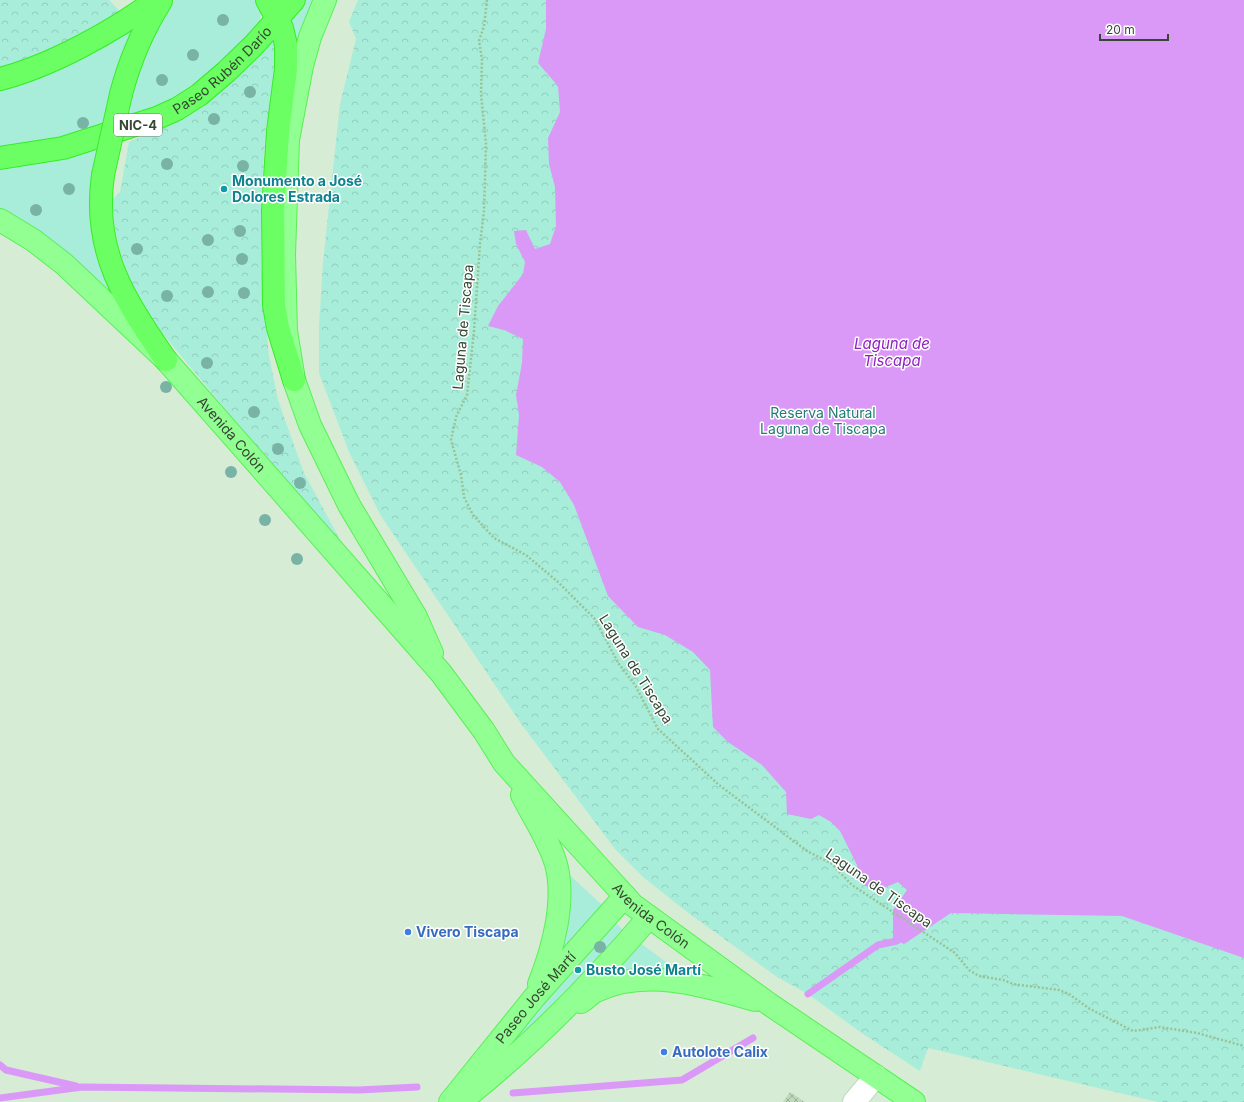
<svg xmlns="http://www.w3.org/2000/svg" width="1244" height="1102" font-family="Inter,sans-serif">
<style>
.residential{fill:#d6ecd5}
.green{fill:#a8edda}
.forest{fill:url(#forest-crowns)}
.water{fill:#da99f7}
.lines{fill:none;stroke-linecap:round;stroke-linejoin:round}
.stream{stroke:#da99f7;stroke-width:7}
.building{fill:url(#building-cross-hatch)}
.minor-casing{stroke:#c1dbbf;stroke-width:24}
.major-casing{stroke:#58f055;stroke-width:24}
.highway-casing{stroke:#35ed24;stroke-width:24}
.path{stroke:#98c395;stroke-width:2.5;stroke-dasharray:2 2;stroke-linecap:butt}
.minor{stroke:#fff;stroke-width:22}
.major{stroke:#91ff91;stroke-width:22}
.highway{stroke:#6bff63;stroke-width:22}
.highway-bridge-casing{stroke:#35ed24;stroke-width:24;stroke-linecap:butt}
.highway-bridge{stroke:#6bff63;stroke-width:22}
.tree{fill:#79b3a6}
.culture-dot{fill:#0f9aa8;stroke:#fff;stroke-width:1.5}
.shop-dot{fill:#3f7fe0;stroke:#fff;stroke-width:1.5}
.labels{text-anchor:middle;stroke-width:3;stroke-linejoin:round;paint-order:stroke}
.shield{fill:#fff;stroke:#727e70;stroke-width:1}
.shield-label{font-size:13px;font-weight:bold;fill:#354633}
.street-label{font-size:14px;fill:#354633;stroke:#fff}
.culture-label{font-size:14px;font-weight:bold;fill:#0d838f;stroke:#fff;text-anchor:start}
.park-label{font-size:14px;fill:#217e75;stroke:#fff}
.shop-label{font-size:14px;font-weight:bold;fill:#366cbe;stroke:#fff;text-anchor:start}
.water-label{font-size:15px;font-style:italic;fill:#8f22bd;stroke:#fff}
</style>
<defs>
<pattern id="forest-crowns" width="20" height="18" patternUnits="userSpaceOnUse"><rect width="20" height="18" fill="#a8edda"/><path d="M2 6a3 3 0 1 1 6 0M12 15a3 3 0 1 1 6 0" fill="none" stroke="#91cdbc"/></pattern>
<pattern id="building-cross-hatch" width="8" height="8" patternUnits="userSpaceOnUse"><rect width="8" height="8" fill="#bed9bb"/><path d="M0 0l8 8M0 8l8-8" fill="none" stroke="#9bb299"/></pattern>
</defs>
<rect width="100%" height="100%" fill="#e4f4e3"/>
<rect class="residential" x="0" y="0" width="1244" height="1102"/>
<g class="green">
<path d="M175,0H255C259,6 262,13 260,20C255,43 186,94 164,105C154,111 140,113 129,117C130,108 131,98 132,89C139,59 157,25 175,0Z"/>
<polygon points="304,0 314,0 297,48 296,38 288,18"/>
<polygon points="137,24 104,127 44,141 0,146 0,88"/>
<polygon points="100,150 100,261 113,296 14,217 0,209 0,166"/>
<polygon points="562,868 602,905 558,960"/>
<polygon points="616,923 624,931 595,965 513,1042 509,1039 585,951"/>
<polygon points="639,942 682,974 607,976"/>
</g>
<g class="forest">
<polygon points="0,0 109,0 128,20 0,79"/>
<polygon points="358,0 1244,0 1244,1102 1158,1102 928,1048 920,1071 863,1034 808,994 777,977 687,912 643,877 615,849 522,725 381,516 349,452 319,373 319,326 323,263 340,104 356,39 349,22"/>
<path d="M275,33L280,56L266,127L261,202V265L269,356L278,400L304,473L352,562L153,322C129,281 113,248 113,199L120,192L129,142C151,132 175,123 195,109C227,89 252,62 275,33Z"/>
</g>
<path class="water" d="M546,0H1244V958L1122,916L951,913L904,944L893,939V910L907,890L898,882C882,889 875,892 859,882L857,865L840,831L831,822L819,815L811,819L787,814L786,792L762,765L728,742L713,727L710,670L693,652L665,635L638,627L608,596L574,505L560,482L542,467L516,455L519,415L516,395L522,363L523,339L504,330L488,326L498,306L523,274L525,262L516,244L514,231L526,230L535,249L550,244L556,226L555,187L549,164L548,138L560,112L558,86L538,63L546,29Z"/>
<g class="lines">
<g class="stream">
<polyline points="808,994 878,945 897,941"/>
<polyline points="0,1065 6,1070 76,1086"/>
<polyline points="513,1093 682,1080 753,1038"/>
<polyline points="0,1098 82,1087 359,1090 417,1087"/>
</g>
</g>
<polygon class="building" points="790,1092 805,1102 783,1102"/>
<g class="lines">
<defs>
<polyline id="minor" points="854,1102 876,1076"/>
<g id="major">
<polyline points="325,0 310,37 302,66 288,140 284,254 286,331 294,380 310,425 349,505 416,617 432,653"/>
<path id="s1" d="M0,220L33,240L64,264L166,360L441,673L484,731L504,763L633,905L769,1004L914,1102"/>
<path d="M522,795C533,817 549,840 556,864C566,901 553,949 539,984"/>
<path d="M581,1002C586,999 591,993 596,991C646,967 706,986 755,1000"/>
<path id="s2" d="M450,1102L533,999L625,896"/>
<path d="M460,1102C530,1047 592,984 649,917"/>
</g>
<g id="highway">
<polyline points="267,0 282,28 286,45 286,69 278,131 273,210 274,305 278,328 294,380"/>
<path d="M0,79C51,66 114,31 156,0"/>
<path d="M121,94C130,60 142,31 161,1"/>
<path id="s3" d="M0,158L63,148L157,118L177,109L199,95L226,72L254,45L294,0"/>
<path d="M103,175C92,252 125,300 166,360"/>
</g>
</defs>
<use href="#minor" class="minor-casing"/>
<use href="#major" class="major-casing"/>
<use href="#highway" class="highway-casing"/>
<polyline class="path" points="487,0 484,26 479,41 482,59 481,94 486,144 484,211 480,244 474,331 467,395 456,417 451,440 461,475 464,497 473,515 494,538 526,555 558,582 594,618 619,664 635,685 658,729 719,785 807,851 832,864 852,885 955,953 969,970 979,976 1003,980 1013,984 1059,990 1069,994 1090,1009 1133,1031 1160,1027 1197,1033 1244,1046"/>
<use href="#minor" class="minor"/>
<use href="#major" class="major"/>
<use href="#highway" class="highway"/>
<defs>
<polyline id="highway-bridge" points="103,175 121,94"/>
</defs>
<use href="#highway-bridge" class="highway-bridge-casing"/>
<use href="#highway-bridge" class="highway-bridge"/>
</g>
<g class="tree">
<circle cx="223" cy="20" r="6"/>
<circle cx="193" cy="55" r="6"/>
<circle cx="162" cy="80" r="6"/>
<circle cx="250" cy="92" r="6"/>
<circle cx="214" cy="119" r="6"/>
<circle cx="83" cy="123" r="6"/>
<circle cx="167" cy="164" r="6"/>
<circle cx="243" cy="166" r="6"/>
<circle cx="69" cy="189" r="6"/>
<circle cx="36" cy="210" r="6"/>
<circle cx="240" cy="231" r="6"/>
<circle cx="208" cy="240" r="6"/>
<circle cx="137" cy="249" r="6"/>
<circle cx="242" cy="259" r="6"/>
<circle cx="208" cy="292" r="6"/>
<circle cx="244" cy="293" r="6"/>
<circle cx="167" cy="296" r="6"/>
<circle cx="207" cy="363" r="6"/>
<circle cx="166" cy="387" r="6"/>
<circle cx="254" cy="412" r="6"/>
<circle cx="278" cy="449" r="6"/>
<circle cx="231" cy="472" r="6"/>
<circle cx="300" cy="483" r="6"/>
<circle cx="265" cy="520" r="6"/>
<circle cx="297" cy="559" r="6"/>
<circle cx="600" cy="947" r="6"/>
</g>
<g class="culture-dot">
<circle cx="224" cy="189" r="4"/>
<circle cx="578" cy="970" r="4"/>
</g>
<g class="shop-dot">
<circle cx="408" cy="932" r="4"/>
<circle cx="664" cy="1052" r="4"/>
</g>
<g class="labels">
<rect class="shield" x="114" y="114" width="48" height="22" rx="3"/>
<g class="shield-label">
<text x="138" y="130">NIC-4</text>
</g>
<g class="street-label">
<text dy="5" stroke="none"><textPath href="#s3" startOffset="244">Paseo Rubén Darío</textPath></text>
<text transform="translate(463 327) rotate(-85)" y="5">Laguna de Tiscapa</text>
<text dy="5" stroke="none"><textPath href="#s1" startOffset="317">Avenida Colón</textPath></text>
<text transform="translate(636 669) rotate(58)" y="5">Laguna de Tiscapa</text>
<text transform="translate(879 888) rotate(35)" y="5">Laguna de Tiscapa</text>
<text dy="5" stroke="none"><textPath href="#s1" startOffset="957">Avenida Colón</textPath></text>
<text dy="5" stroke="none"><textPath href="#s2" startOffset="135">Paseo José Martí</textPath></text>
</g>
<g class="culture-label">
<text x="232" y="186">Monumento a José<tspan x="232" dy="16">Dolores Estrada</tspan></text>
<text x="586" y="975">Busto José Martí</text>
</g>
<g class="park-label">
<text x="823" y="418">Reserva Natural<tspan x="823" dy="16">Laguna de Tiscapa</tspan></text>
</g>
<g class="shop-label">
<text x="416" y="937">Vivero Tiscapa</text>
<text x="672" y="1057">Autolote Calix</text>
</g>
<g class="water-label">
<text x="892" y="349">Laguna de<tspan x="892" dy="17">Tiscapa</tspan></text>
</g>
</g>
<path d="M1100 34v6h68v-6" fill="none" stroke="#354633" stroke-width="2"/>
<text x="1106" y="34" font-size="12" fill="#354633" stroke="#ffffff" stroke-width="3" paint-order="stroke">20 m</text>
</svg>
